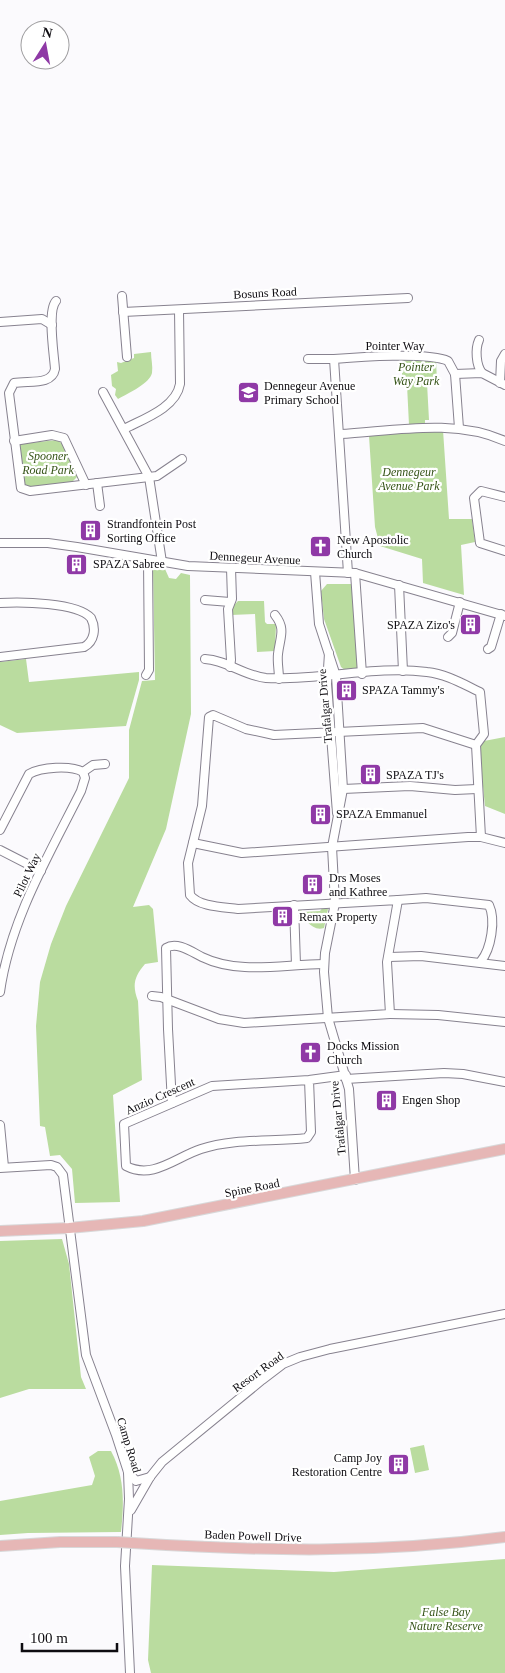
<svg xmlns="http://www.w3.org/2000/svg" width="505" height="1673" font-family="Georgia,serif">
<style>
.green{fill:#badc9f}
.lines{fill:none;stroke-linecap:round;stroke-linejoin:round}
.minor-casing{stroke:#87828f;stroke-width:10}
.major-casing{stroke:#d8d8d9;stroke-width:12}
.minor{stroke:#fff;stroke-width:8}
.major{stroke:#e6b7b6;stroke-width:10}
.major-bridge-casing{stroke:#d8d8d9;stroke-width:12;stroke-linecap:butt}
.major-bridge{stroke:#e6b7b6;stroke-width:10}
.labels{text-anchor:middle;stroke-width:4.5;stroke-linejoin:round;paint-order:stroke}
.street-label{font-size:12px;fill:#0e0c11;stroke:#fff}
.park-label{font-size:12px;font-style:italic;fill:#355317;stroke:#fff}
.poi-label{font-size:12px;fill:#0e0c11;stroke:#fff;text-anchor:start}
</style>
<rect width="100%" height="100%" fill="#fbfafd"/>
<g class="green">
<path d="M151,352C151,359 153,366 152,373C150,383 129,393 118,399L115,395L116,389L112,386L111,375L118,371L117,362L121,363L134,358V354Z"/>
<polygon points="408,359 436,360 437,382 427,383 429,420 425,420 425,424 409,425 407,385 402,384 402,360"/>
<polygon points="443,430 449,519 472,519 475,542 461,545 464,595 423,583 422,559 380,546 375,527 369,436"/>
<path d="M57,440C67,445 75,466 77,477L71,483L29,487L23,485L20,444Z"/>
<path d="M153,569H165L169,578L176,579L181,573L190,575L191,714L166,829L133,907L149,905L153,909L158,962L145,964C134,977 132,985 138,1001L142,1080L113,1095L120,1202L75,1203L72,1169L60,1155L50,1156L45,1127L40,1126L36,1026L40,982L51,944L66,906L129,778V730L142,681L155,680Z"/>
<polygon points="327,584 353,584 358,668 345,670 341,667 324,619 321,591"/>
<polygon points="238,601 264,601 265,622 267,624 276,624 275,651 257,652 255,614 231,615 231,608"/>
<polygon points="26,659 29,682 139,672 139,680 126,726 17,733 0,725 0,662"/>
<polygon points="505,737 505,814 485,806 479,747 484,741"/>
<path d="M324,906L328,909L324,928C312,932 305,918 297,910L299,908L303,912L320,911Z"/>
<polygon points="62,1239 69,1264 81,1377 86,1389 29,1389 0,1398 0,1241"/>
<polygon points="424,1445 429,1470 415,1473 410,1448"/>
<path d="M98,1451H111C125,1477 124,1503 121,1532L28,1533L0,1535V1501L92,1485L95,1476L89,1457Z"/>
<polygon points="505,1559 505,1673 151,1673 148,1660 152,1565 334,1572"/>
</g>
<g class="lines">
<defs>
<g id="minor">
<polyline points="122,296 127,357"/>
<path d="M56,301C47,311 54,354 55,369C52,386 28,380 14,383L9,393L21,488L30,491L149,477L157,476L182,459"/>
<polyline points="123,312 408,298"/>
<polyline points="0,322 42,319 52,325"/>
<path d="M479,340C475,349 476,365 482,373"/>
<polyline points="308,359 334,359"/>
<polyline points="455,374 482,373 505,385"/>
<polyline points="500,383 501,361 505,354"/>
<polyline points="103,392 149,477 162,562"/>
<path d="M124,429C143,419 176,408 180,384L179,310"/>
<path d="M340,434C394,431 454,418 505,441"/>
<polyline points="14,441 52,435 64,438 86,485"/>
<polyline points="97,483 100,506"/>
<polyline points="505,497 481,491 474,498 480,543 505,551"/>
<polyline points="0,543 48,543 77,547 188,566 355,573 505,616"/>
<polyline points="315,572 319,624 336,676 343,789 332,847 335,903 325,953 324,972 328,1018 349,1089 355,1180"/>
<path d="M348,573L334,359C358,357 429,352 448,361L455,374L459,428"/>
<polyline points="355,573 362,674"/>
<polyline points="399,585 403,671"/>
<polyline points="205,600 230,602"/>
<path d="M0,603C21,602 77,602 91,618C96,628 95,641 84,647L0,657"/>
<path d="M275,615C286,629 280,637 278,654C277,662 279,670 279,679"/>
<polyline points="448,637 452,633 460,602"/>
<polyline points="488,649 491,647 501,614"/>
<polyline points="329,653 327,684 337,813"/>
<path d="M205,659C226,660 245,676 266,678C319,681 376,665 427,672C446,674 463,684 480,692L484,734L476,745L481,837"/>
<polyline points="230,667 231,660 228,609 232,599 231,568"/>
<polyline points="146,675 149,670 148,560"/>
<polyline points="83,772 93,765 105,764"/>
<polyline points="343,789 410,786 455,790 477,789"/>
<path d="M0,830L29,774C41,767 71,765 83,772L85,778L81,791C49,855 10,920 0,992"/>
<polyline points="193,843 242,853 468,837 481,837 505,843"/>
<polyline points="0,850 41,871"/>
<path d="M398,900L426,898L489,905C496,920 491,949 481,961"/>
<polyline points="294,905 296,965"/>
<polyline points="389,957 421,956 505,966"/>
<path d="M152,996L161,997L219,1019L244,1023L390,1014L387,962L398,900L238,909C223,907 199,907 190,895L188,863L202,806L209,717L213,715L246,729L274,735L423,728L476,745"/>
<polyline points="390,1014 438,1015 505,1022"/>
<polyline points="346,1079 444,1073 463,1074 505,1082"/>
<path d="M309,1080L311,1132L307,1138C273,1142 234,1138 201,1149C176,1157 153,1180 126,1166L124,1124L212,1086L309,1080L346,1075"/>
<path d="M172,1103L168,1029L166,948C177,941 192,952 202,957C239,975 284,964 324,964"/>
<polyline points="0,1125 4,1167"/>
<polyline points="0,1168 51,1165 57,1167 63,1175 86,1355 116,1435 128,1472 129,1499 125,1566 130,1673"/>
<polyline points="128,1472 136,1481 150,1477"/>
<polyline points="131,1510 150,1477 162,1462 262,1380 283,1364 300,1357 330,1349 505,1314"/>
</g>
<g id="major">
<polyline points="0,1231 69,1228 143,1221 505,1149"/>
<path d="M133,1543C262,1551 377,1554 505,1537"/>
<polyline points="0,1546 60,1542 117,1542"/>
</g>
</defs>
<use href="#minor" class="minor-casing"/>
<use href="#major" class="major-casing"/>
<use href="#minor" class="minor"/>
<use href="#major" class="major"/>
<defs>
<polyline id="major-bridge" points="117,1542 133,1543"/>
</defs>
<use href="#major-bridge" class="major-bridge-casing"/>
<use href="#major-bridge" class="major-bridge"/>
</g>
<defs>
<symbol id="school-square" viewBox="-11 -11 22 22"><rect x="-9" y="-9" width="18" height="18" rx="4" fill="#8f39a6" stroke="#fff"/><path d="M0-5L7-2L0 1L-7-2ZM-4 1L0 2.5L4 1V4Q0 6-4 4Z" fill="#fff"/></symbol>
<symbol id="building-square" viewBox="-11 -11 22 22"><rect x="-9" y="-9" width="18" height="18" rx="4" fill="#8f39a6" stroke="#fff"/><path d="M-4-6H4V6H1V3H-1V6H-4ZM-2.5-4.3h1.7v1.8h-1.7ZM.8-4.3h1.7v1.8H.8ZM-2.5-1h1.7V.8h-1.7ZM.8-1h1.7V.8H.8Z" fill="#fff"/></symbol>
<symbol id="church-square" viewBox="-11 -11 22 22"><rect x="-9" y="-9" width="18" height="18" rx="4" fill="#8f39a6" stroke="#fff"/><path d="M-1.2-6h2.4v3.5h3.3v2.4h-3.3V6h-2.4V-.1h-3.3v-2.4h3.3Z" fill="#fff"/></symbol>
</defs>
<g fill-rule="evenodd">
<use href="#school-square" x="236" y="380" width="25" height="25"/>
<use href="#building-square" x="78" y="518" width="25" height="25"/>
<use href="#church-square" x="308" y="534" width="25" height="25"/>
<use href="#building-square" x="64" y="552" width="25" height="25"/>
<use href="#building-square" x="458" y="612" width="25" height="25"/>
<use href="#building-square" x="334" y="678" width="25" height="25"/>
<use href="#building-square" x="358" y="762" width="25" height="25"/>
<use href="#building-square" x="308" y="802" width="25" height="25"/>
<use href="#building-square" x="300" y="872" width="25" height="25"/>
<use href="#building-square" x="270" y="904" width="25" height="25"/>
<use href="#church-square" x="298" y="1040" width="25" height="25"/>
<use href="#building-square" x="374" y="1088" width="25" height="25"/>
<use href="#building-square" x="386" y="1452" width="25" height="25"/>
</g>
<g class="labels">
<g class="street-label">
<text transform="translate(265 293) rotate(-3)" y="4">Bosuns Road</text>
<text x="395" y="350">Pointer Way</text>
<text transform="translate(255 558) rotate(3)" y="4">Dennegeur Avenue</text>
<text transform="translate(325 706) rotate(-95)" y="4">Trafalgar Drive</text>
<text transform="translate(27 875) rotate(-64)" y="4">Pilot Way</text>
<text transform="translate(160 1096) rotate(-24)" y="4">Anzio Crescent</text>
<text transform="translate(338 1118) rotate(-96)" y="4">Trafalgar Drive</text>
<text transform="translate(252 1188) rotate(-11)" y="4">Spine Road</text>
<text transform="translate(258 1372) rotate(-36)" y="4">Resort Road</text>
<text transform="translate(129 1445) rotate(73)" y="4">Camp Road</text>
<text transform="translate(253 1536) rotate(2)" y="4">Baden Powell Drive</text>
</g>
<g class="park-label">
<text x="416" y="371">Pointer<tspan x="416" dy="14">Way Park</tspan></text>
<text x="48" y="460">Spooner<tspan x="48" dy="14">Road Park</tspan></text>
<text x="409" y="476">Dennegeur<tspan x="409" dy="14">Avenue Park</tspan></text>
<text x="446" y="1616">False Bay<tspan x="446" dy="14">Nature Reserve</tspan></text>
</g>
<g class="poi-label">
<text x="264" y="390">Dennegeur Avenue<tspan x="264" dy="14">Primary School</tspan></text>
<text x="107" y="528">Strandfontein Post<tspan x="107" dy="14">Sorting Office</tspan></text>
<text x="337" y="544">New Apostolic<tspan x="337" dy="14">Church</tspan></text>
<text x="93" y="568">SPAZA Sabree</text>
<text x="455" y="629" text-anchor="end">SPAZA Zizo's</text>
<text x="362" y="694">SPAZA Tammy's</text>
<text x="386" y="779">SPAZA TJ's</text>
<text x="336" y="818">SPAZA Emmanuel</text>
<text x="329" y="882">Drs Moses<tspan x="329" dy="14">and Kathree</tspan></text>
<text x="299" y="921">Remax Property</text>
<text x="327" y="1050">Docks Mission<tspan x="327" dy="14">Church</tspan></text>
<text x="402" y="1104">Engen Shop</text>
<text x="382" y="1462" text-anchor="end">Camp Joy<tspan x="382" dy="14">Restoration Centre</tspan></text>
</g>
</g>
<g transform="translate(45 45) rotate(11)"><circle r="24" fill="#ffffff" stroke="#9f9ea0"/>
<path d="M0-4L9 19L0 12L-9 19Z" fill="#8f39a6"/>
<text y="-8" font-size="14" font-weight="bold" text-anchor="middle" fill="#0e0c11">N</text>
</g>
<path d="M22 1643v8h95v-8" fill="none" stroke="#0e0c11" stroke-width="2.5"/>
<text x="30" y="1643" font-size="15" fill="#0e0c11" stroke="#ffffff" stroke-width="4" paint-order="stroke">100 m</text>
</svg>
